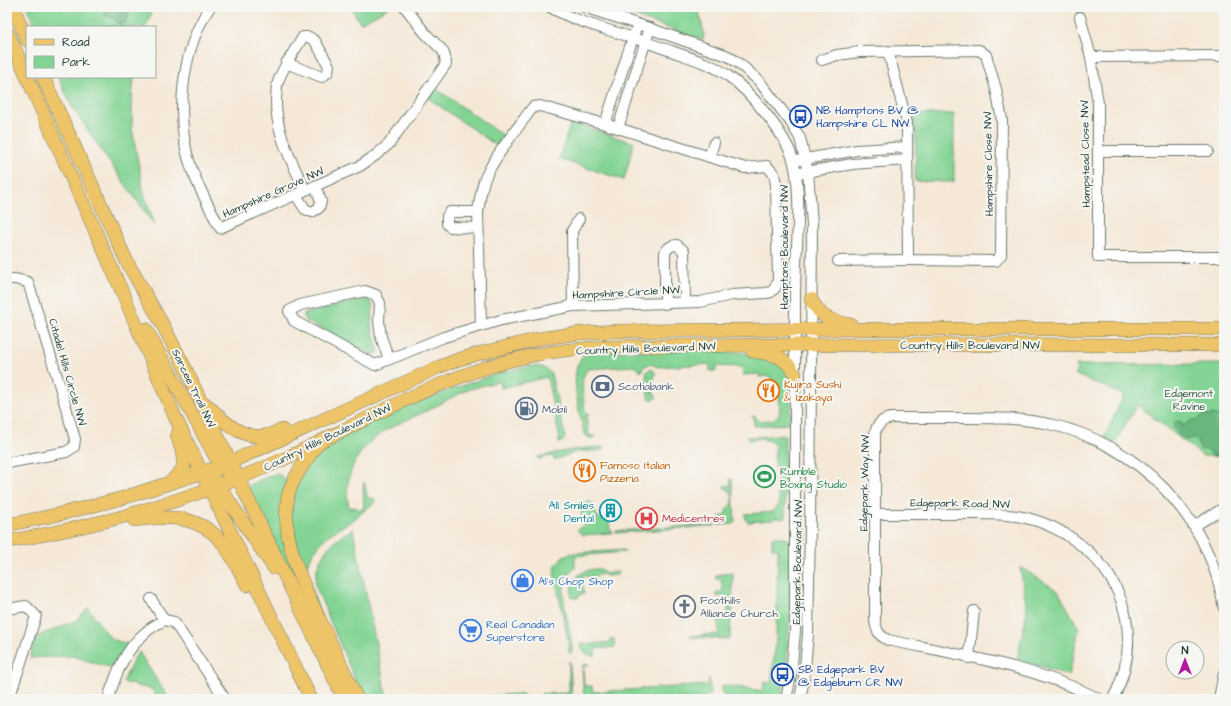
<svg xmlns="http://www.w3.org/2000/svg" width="1231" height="706" font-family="'Architects Daughter',sans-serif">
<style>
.green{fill:#83d494;stroke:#518864}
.forest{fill:#6ab67e;stroke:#447a59}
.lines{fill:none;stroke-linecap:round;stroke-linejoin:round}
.minor-casing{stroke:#6a796d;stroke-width:12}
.major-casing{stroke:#6a796d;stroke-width:14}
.minor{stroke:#fff;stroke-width:10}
.major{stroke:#eec469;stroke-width:13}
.labels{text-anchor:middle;stroke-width:4;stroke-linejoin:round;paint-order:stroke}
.transit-label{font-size:11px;fill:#164399;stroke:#f6f6f2;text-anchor:start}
.street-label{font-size:11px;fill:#1f3d34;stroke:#f6f6f2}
.food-label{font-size:11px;fill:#c56008;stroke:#f6f6f2;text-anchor:start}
.service-label{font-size:11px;fill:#4e5e75;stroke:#f6f6f2;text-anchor:start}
.park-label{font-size:11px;fill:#335b47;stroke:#f6f6f2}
.leisure-label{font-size:11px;fill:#27864d;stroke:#f6f6f2;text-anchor:start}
.culture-label{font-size:11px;fill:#0d838f;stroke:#f6f6f2;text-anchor:end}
.health-label{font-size:11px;fill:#be3a42;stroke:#f6f6f2;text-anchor:start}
.shop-label{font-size:11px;fill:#366cbe;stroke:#f6f6f2;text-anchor:start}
.worship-label{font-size:11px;fill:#5b616d;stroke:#f6f6f2;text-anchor:start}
</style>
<rect width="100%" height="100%" fill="#f6f6f2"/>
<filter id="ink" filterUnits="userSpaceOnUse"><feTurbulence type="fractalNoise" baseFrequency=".025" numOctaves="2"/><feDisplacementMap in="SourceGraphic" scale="8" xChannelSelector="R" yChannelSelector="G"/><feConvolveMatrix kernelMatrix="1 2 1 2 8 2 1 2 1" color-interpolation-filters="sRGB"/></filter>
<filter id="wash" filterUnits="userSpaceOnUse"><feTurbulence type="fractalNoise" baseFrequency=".012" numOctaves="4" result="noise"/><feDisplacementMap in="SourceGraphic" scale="16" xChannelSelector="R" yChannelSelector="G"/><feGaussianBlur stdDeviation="0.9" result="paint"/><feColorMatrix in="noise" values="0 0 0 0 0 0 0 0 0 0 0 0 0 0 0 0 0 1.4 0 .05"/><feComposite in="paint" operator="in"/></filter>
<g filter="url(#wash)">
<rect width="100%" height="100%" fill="#f5e8d7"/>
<g class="green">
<polygon points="27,7 154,7 146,27 36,27"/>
<polygon points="351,7 390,7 360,23"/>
<polygon points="619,7 698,7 704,33 703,40 619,11"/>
<polygon points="58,77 134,77 132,99 132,129 144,194 155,226 108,160 72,107"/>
<polygon points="435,88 504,136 497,146 428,98"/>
<polygon points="913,114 954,114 954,182 915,181 916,139"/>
<polygon points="571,122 634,143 624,180 559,159"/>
<polygon points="364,299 370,300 373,307 371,326 378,350 378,353 373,355 306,321 303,317 304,314"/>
<path d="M717,350L760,355L780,360L790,376L791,419L787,424L754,426L753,415L760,421L773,420L780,413L778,384L768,376L759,377L760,374L743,375L742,367L716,366V371H710V364L658,367L650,364L643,367L641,372L637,367L633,366L588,369C578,379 584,398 585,411L590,415L586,416L589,436H595L593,438C588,438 586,437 584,433C580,413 571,383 578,363H579C582,355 587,354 594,352Z"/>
<polygon points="1224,364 1224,457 1203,456 1137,405 1115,443 1104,438 1124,395 1076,375 1077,365"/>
<path d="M529,366C539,366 545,366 551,374L565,436C565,440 562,442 559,443L558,441L560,440L547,377L501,388L500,381C490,384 480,386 470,389C455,395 441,404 426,411C397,425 367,434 353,466C347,480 346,492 349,508L356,507L359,510L364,508L363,487L364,482L368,499L374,498L375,502L353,520L327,536L313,553L305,569H302L290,514L297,480L317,454L335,441L397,409L495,374Z"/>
<path d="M652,369L655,372C656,379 648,385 653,392C654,394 656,395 657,397L655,399H650L648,397L646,372L648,370Z"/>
<polygon points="785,435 785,519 775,518 772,520 748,522 746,520 745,514 773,512 779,505 775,460 774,455 775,454 775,448 776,446 768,440 764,440 763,438 748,440 747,437"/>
<path d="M601,447L604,448V450L576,452L554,460L553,456L538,459V457C559,452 580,448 601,447Z"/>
<polygon points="274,474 278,474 287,481 282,505 350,699 247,488 249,485"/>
<polygon points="730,479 732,479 735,521 733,524 718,525 717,523 719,522 719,517 724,516 727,513 726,509 733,503 732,493 723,486 731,485"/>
<polygon points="589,502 594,504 595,513 601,520 609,519 610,531 612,531 613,533 582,535 577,530 579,528 584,526 579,503"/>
<polygon points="714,524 714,526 616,533 616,531"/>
<path d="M353,529L387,699H363L315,585C316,580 315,574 317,569C322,550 337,538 353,529Z"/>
<polygon points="772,537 785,537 790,540 790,616 786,669 782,669 780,679 785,680 781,699 725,699 722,692 722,685 763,691 764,682 771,683 776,639 778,549 772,548"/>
<path d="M624,550L625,552L575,556V567C571,571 566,576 565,582C559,603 573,630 572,652L569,653V645L554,572L556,565L563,556L574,553Z"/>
<polygon points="1020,567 1058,591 1079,629 1069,676 1044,667 1017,660 1027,611"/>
<path d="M595,569H601L602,571L607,573L618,572L617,575L606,576V574L597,575L596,577L582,576L584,594L579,595V598H572C569,582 579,570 595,569Z"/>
<polygon points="733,573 732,616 720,617 719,615 728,614 728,601 727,601 726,596 717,597 716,592 721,592 723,590 721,580 716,579 716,575"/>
<polygon points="88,608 111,639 127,644 112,668 72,656 30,658 36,637 75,621"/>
<polygon points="731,618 730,639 690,637 690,636 719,634 718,620"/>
<path d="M610,639H614L615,647L595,649V656C586,655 582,652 580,643H585L586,645L611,642Z"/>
<polygon points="139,652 169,699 158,699 153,690 123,682 134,659"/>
<polygon points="569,661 570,662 572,699 542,699 541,694 569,693"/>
<polygon points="587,663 589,665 583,666 584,686 592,686 593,692 708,685 709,678 710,694 705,699 584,699 582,666"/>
<polygon points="518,694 522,694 528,699 452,699"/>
</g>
<g class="forest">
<polygon points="105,7 127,7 122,12 118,14 120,16 125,12 128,12 129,16 126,20 125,24 123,21 120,25 115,19 104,15 103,14 107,10"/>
<path d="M1211,414H1213L1224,418V456L1212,455L1208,450L1200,449L1197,438H1192L1186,440C1180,436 1173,431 1174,423L1177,421L1182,422V427L1191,421L1200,418L1203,415H1207L1209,417Z"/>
</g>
</g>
<g filter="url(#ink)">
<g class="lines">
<defs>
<g id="minor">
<path d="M210,7C181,50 174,121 192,170C200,190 210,209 220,228L360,166L376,155L389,144L446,64L445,57L443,51L425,33L405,7"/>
<path d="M550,7C574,21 603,28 630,37C644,41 659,47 674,52C691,58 712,64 727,75C750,91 787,135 794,163C803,203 795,253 795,294C795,407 795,519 795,631L791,676L786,699"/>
<polyline points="584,7 637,24 728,56 741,65 759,81 790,121 800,138 808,172 812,224 810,528 808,634 804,679 800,699"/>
<polyline points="1080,17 1091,57"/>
<polyline points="1224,56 1091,57 1098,103 1098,257 1224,257"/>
<polyline points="822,60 837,55 860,52 979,50 986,55 996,89 1002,120 1001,255 996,261 908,260 907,123 888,51"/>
<path d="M286,63L322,77L328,72L329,66L315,41L309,37H303C294,52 283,66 278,82C276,87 277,93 276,98C275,132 291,160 305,190"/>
<polyline points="605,124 635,31"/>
<polyline points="618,128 650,28"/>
<polyline points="1099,151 1208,151"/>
<polyline points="709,157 714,143"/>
<polyline points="800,160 857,150 907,147"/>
<polyline points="801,173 852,164 907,160"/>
<polyline points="296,195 305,209 312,212 319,208 321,201 315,186"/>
<polyline points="478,212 450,212 447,216 447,224 450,227 478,228"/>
<polyline points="838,261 908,260"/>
<polyline points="7,279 15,279 28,282 61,390 75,439 74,447 66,452 7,463"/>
<path d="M665,304V252C669,247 671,245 677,245L684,251L685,302"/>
<polyline points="573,306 572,231 579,219"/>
<path d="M389,359L381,337L379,321L380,303L376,295L365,291L300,305L289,311L294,321L375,365L444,337L501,320L573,306L700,302L732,295L766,293L771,292L775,288L778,281L776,184L774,174L767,166L745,168L605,124L540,106L533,107C517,129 498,151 486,176C481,186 480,200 478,212L481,325"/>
<path d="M875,514C902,514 930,514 957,514C977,514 997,513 1017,516C1063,524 1105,556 1121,600C1133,634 1129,668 1113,699"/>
<polyline points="1194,526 1224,508"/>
<polyline points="151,599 164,620"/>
<polyline points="7,609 26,606 36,616 9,699"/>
<polyline points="969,658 974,611"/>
<path d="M108,699C116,674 125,649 146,632C151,627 158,624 164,620L174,622L225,699"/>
<path d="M1099,699C1035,666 959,655 888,640C879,636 876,630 875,620V433C877,424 883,419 892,418C917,418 942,418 968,418C995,418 1022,418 1049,424C1138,443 1210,517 1224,608"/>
<polyline points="1219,699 1224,673"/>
</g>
<g id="major">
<polyline points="13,7 27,40"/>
<polyline points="7,32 27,76"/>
<polyline points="27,77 124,296 175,417 311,699"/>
<polyline points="43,77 127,262 164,327 187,372 344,699"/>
<path d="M811,299C822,320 830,320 851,325"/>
<polyline points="146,329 215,456 227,472"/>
<path d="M752,351C774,355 783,354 795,374"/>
<path d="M206,404C221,419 240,439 264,436C270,435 277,432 282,430"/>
<path d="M318,443C307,460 293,476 288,496C279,541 307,593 326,633C336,655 347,677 357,699"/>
<polyline points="214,479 274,568"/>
<polyline points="171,482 184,467 182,451 177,435"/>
<path d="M134,520C166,516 196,514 220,540C231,552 239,570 247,585"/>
<polyline points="7,525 56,515 123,498 222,466 439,367 460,359 481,353 543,338 581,333 616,331 866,329 1224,329"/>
<path d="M7,541C44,536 81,527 118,518C174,502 230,484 284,459C362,423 436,378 520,358C567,347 616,346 664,346C700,346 735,345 771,345C922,344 1073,345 1224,345"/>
</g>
</defs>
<use href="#minor" class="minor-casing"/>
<use href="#major" class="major-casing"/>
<use href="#minor" class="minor"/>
<use href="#major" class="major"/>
</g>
</g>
<defs>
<symbol id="bus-ring" viewBox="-11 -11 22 22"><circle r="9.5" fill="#f6f6f2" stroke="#1a4fb4" stroke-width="1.5"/><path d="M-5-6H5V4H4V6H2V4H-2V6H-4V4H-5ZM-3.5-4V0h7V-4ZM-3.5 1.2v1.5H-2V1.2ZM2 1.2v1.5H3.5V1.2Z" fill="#1a4fb4"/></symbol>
<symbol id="bank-ring" viewBox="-11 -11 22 22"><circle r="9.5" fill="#f6f6f2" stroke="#5c6f8a" stroke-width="1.5"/><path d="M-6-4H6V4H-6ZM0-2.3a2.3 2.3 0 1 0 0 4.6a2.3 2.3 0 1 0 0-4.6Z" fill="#5c6f8a"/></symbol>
<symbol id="restaurant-ring" viewBox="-11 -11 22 22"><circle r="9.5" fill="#f6f6f2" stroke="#e8710a" stroke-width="1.5"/><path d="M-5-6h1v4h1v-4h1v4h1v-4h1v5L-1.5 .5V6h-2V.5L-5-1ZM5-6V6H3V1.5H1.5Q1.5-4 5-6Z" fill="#e8710a"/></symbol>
<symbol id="fuel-ring" viewBox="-11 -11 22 22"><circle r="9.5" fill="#f6f6f2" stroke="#5c6f8a" stroke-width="1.5"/><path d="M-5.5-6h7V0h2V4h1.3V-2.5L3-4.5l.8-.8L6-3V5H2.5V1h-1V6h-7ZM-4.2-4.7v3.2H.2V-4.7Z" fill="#5c6f8a"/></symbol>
<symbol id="stadium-ring" viewBox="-11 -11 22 22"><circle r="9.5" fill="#f6f6f2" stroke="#2e9e5b" stroke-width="1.5"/><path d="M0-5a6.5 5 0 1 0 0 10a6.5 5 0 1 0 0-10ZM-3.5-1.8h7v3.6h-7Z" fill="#2e9e5b"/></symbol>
<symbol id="building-ring" viewBox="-11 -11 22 22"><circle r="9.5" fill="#f6f6f2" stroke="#0f9aa8" stroke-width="1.5"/><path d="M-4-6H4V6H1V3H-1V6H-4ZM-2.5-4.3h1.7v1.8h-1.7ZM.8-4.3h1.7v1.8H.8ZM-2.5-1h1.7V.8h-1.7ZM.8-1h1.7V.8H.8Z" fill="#0f9aa8"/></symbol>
<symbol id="hospital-ring" viewBox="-11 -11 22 22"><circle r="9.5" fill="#f6f6f2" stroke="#e0444e" stroke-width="1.5"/><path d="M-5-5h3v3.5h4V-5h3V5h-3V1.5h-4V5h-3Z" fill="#e0444e"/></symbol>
<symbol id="shop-ring" viewBox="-11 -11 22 22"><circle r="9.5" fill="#f6f6f2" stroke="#3f7fe0" stroke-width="1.5"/><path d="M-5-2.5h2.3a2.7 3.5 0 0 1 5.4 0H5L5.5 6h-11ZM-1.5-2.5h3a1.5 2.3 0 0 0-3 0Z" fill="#3f7fe0"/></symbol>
<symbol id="church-ring" viewBox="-11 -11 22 22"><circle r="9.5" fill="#f6f6f2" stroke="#6b7280" stroke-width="1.5"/><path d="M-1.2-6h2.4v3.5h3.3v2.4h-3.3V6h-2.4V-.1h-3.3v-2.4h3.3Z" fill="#6b7280"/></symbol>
<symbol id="supermarket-ring" viewBox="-11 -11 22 22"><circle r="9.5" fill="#f6f6f2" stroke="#3f7fe0" stroke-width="1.5"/><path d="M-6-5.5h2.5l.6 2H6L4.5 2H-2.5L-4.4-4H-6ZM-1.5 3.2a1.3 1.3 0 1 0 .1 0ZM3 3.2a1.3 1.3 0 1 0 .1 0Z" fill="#3f7fe0"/></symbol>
</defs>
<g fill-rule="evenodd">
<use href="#bus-ring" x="788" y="104" width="25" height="25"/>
<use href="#bank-ring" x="590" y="374" width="25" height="25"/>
<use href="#restaurant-ring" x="756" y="378" width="25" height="25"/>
<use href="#fuel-ring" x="514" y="396" width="25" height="25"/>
<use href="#restaurant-ring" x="572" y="458" width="25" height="25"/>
<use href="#stadium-ring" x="752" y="464" width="25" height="25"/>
<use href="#building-ring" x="598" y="498" width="25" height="25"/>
<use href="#hospital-ring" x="634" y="506" width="25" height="25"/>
<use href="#shop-ring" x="510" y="568" width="25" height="25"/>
<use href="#church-ring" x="672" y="594" width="25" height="25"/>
<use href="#supermarket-ring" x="458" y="618" width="25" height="25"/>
<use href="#bus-ring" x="770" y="662" width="25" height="25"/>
</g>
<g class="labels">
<g class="transit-label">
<text x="816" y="114">NB Hamptons BV @<tspan x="816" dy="13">Hampshire CL NW</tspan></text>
<text x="798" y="673">SB Edgepark BV<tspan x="798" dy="13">@ Edgeburn CR NW</tspan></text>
</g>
<g class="street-label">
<text transform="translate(1085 154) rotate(-91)" y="4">Hampstead Close NW</text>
<text transform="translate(988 164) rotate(-91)" y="4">Hampshire Close NW</text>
<text transform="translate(273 192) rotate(-24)" y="4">Hampshire Grove NW</text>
<text transform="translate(784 247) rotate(-90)" y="4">Hamptons Boulevard NW</text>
<text transform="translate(626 292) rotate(-3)" y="4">Hampshire Circle NW</text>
<text x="970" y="349">Country Hills Boulevard NW</text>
<text transform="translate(646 348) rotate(-2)" y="4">Country Hills Boulevard NW</text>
<text transform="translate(68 372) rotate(74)" y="4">Citadel Hills Circle NW</text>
<text transform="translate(194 388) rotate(64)" y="4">Sarcee Trail NW</text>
<text transform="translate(327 437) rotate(-26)" y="4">Country Hills Boulevard NW</text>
<text transform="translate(864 483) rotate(-89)" y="4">Edgepark Way NW</text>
<text transform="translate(960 503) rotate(1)" y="4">Edgepark Road NW</text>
<text transform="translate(797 562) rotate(-89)" y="4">Edgepark Boulevard NW</text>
</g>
<g class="food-label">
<text x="784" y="388">Kujira Sushi<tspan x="784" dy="13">&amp; Izakaya</tspan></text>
<text x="600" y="469">Famoso Italian<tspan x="600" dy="13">Pizzeria</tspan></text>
</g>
<g class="service-label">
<text x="618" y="390">Scotiabank</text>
<text x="542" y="413">Mobil</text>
</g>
<g class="park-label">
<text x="1189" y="397">Edgemont<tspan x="1189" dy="13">Ravine</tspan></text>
</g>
<g class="leisure-label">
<text x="780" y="475">Rumble<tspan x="780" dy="13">Boxing Studio</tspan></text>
</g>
<g class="culture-label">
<text x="594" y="509">All Smiles<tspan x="594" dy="13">Dental</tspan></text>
</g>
<g class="health-label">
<text x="662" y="522">Medicentres</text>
</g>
<g class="shop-label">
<text x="538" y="585">Al's Chop Shop</text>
<text x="486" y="628">Real Canadian<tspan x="486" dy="13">Superstore</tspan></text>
</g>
<g class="worship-label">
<text x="700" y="604">Foothills<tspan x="700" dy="13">Alliance Church</tspan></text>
</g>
</g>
<rect width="1231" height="706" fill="none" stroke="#f6f6f2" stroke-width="24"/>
<rect x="26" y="26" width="130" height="52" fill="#f6f6f2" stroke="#a0aca6"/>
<rect x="34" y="39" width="20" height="6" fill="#eec469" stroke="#a0aca6"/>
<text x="62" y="46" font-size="12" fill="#1f3d34">Road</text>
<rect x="34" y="56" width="20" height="12" fill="#83d494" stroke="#a0aca6"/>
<text x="62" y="66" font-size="12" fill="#1f3d34">Park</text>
<g transform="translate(1185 660)"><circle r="19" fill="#f6f6f2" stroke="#a0aca6"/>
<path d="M0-3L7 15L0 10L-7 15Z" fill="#b5179e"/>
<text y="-6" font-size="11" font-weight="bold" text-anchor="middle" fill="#1f3d34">N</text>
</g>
</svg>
